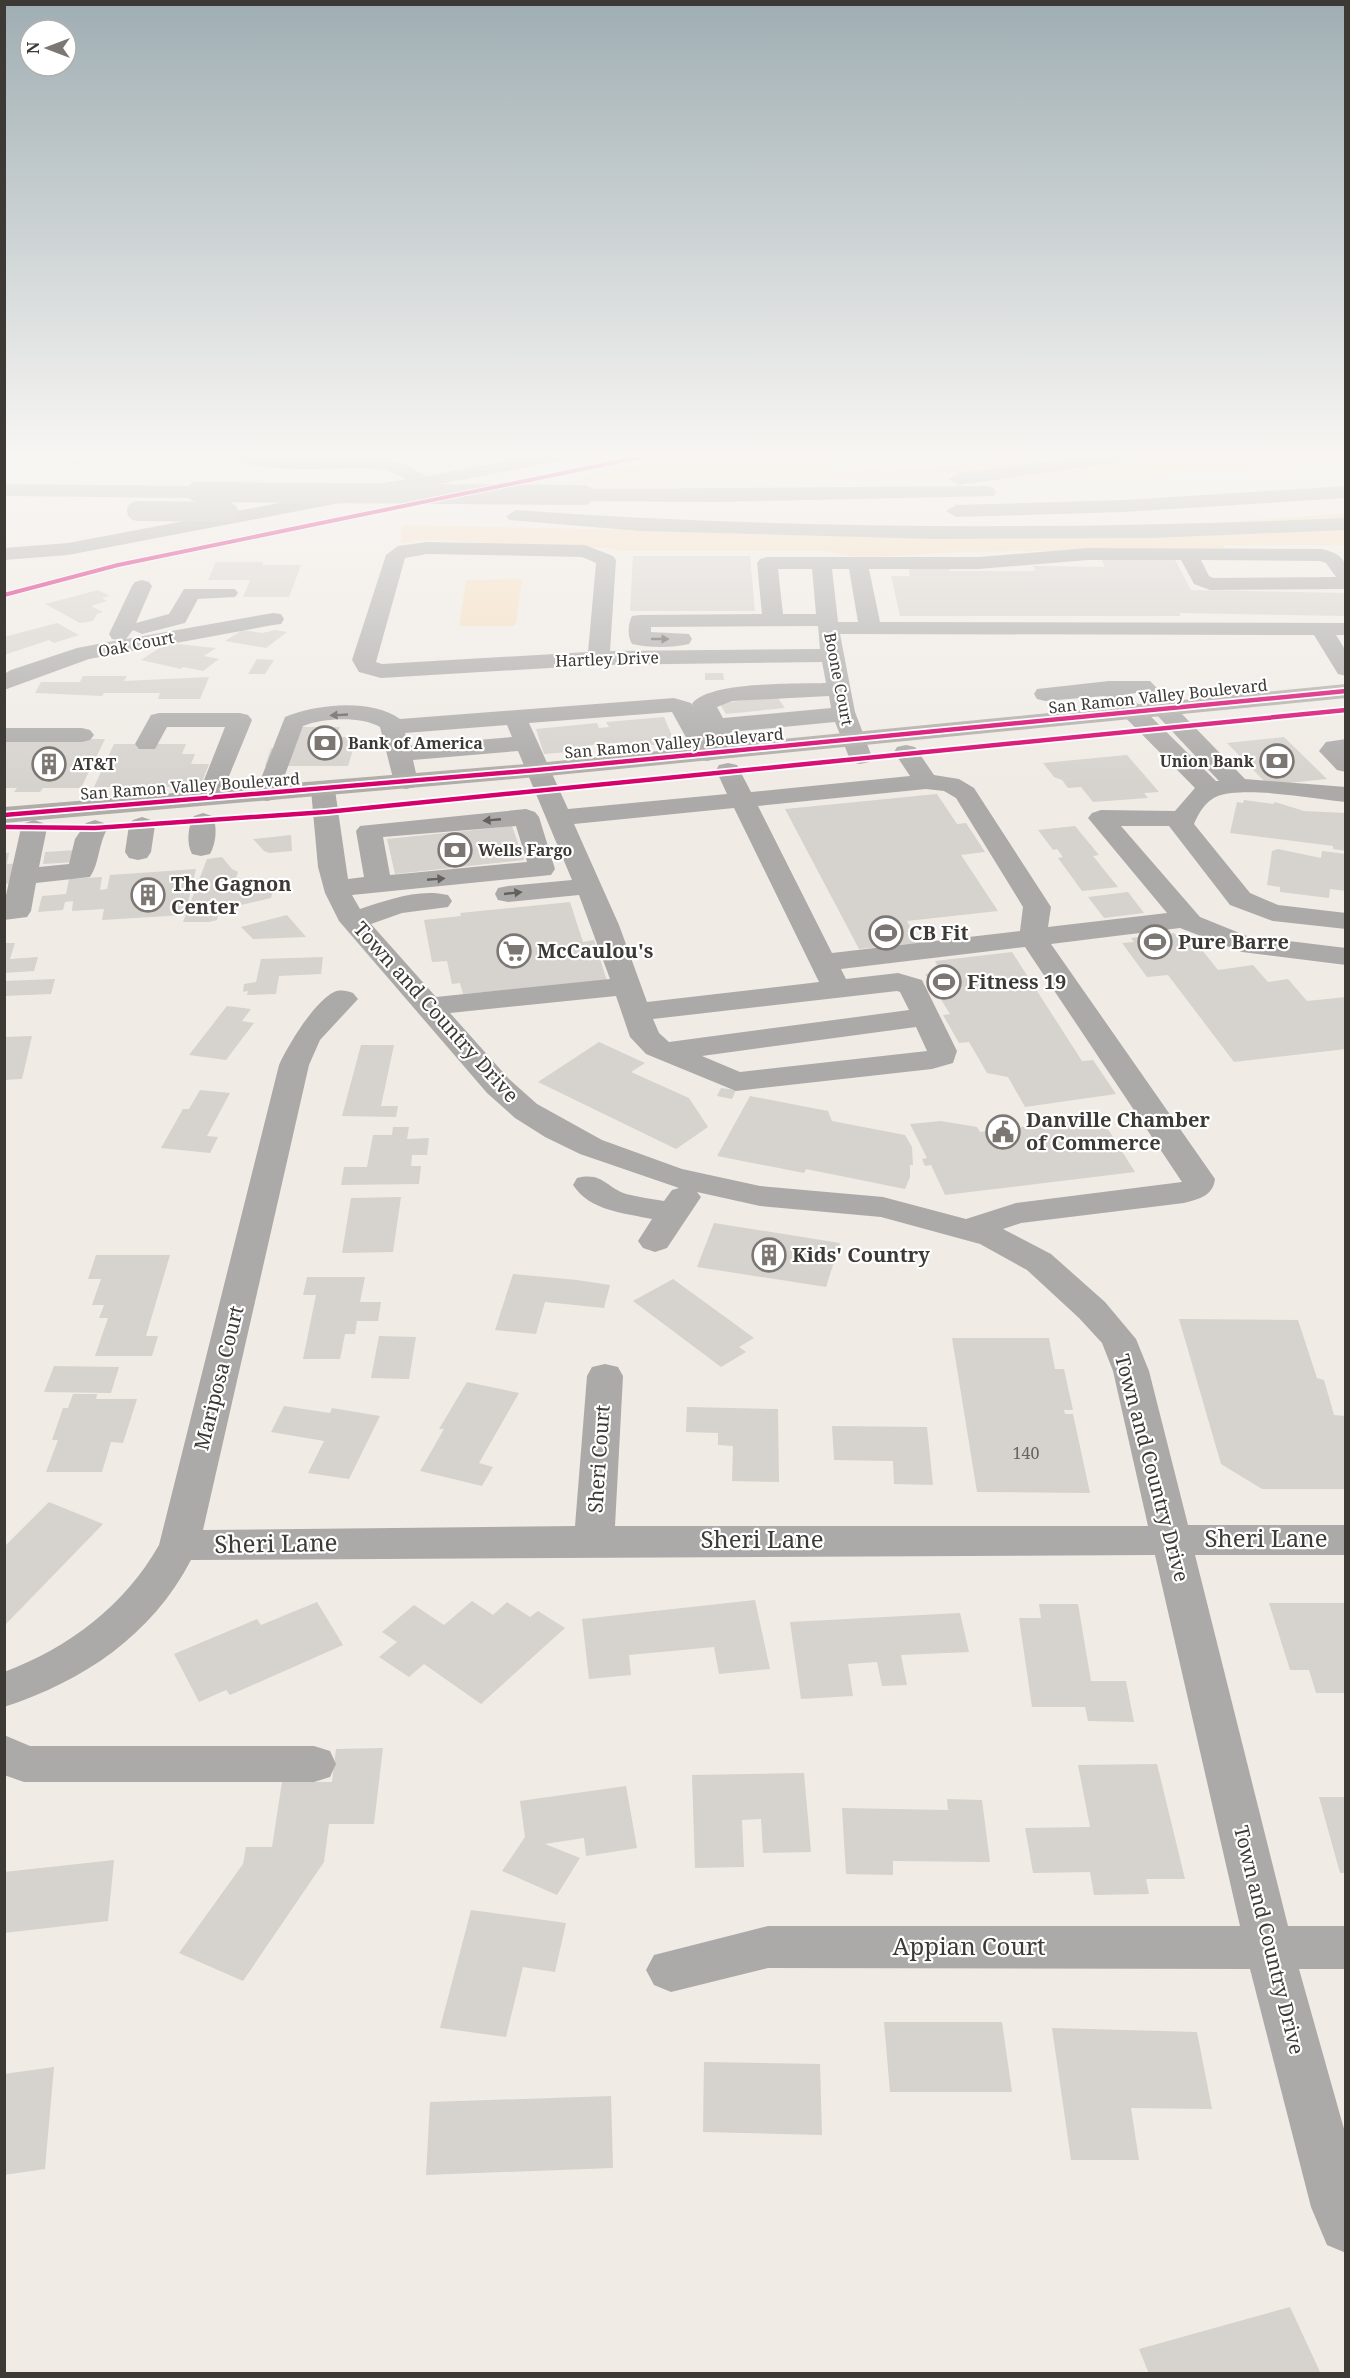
<svg xmlns="http://www.w3.org/2000/svg" width="1350" height="2378" font-family="'Noto Serif',serif">
<style>
.green{fill:#f6dcbc}
.building{fill:#d6d2cd}
.lines{fill:none;stroke-linecap:round;stroke-linejoin:round}
.minor{fill:#acaaa8;fill-rule:evenodd}
.major{fill:#b0ada9;fill-rule:evenodd}
.highway{fill:#b4b2ae;fill-rule:evenodd}
.highway-bridge{stroke:#b4b2ae;stroke-width:20}
.cycleway-far1-casing{stroke:#fff;stroke-width:6}
.cycleway-casing{stroke:#fff;stroke-width:8}
.cycleway-far1{stroke:#d6006c;stroke-width:4}
.cycleway{stroke:#d6006c;stroke-width:4.5}
.oneway{fill:#64615d}
.labels{text-anchor:middle;stroke-width:4.5;stroke-linejoin:round;paint-order:stroke}
.far-street-label{font-size:16px;fill:#3d3935;stroke:#fff}
.far-poi-label{font-size:16px;font-weight:bold;fill:#3d3935;stroke:#fff;text-anchor:start}
.number-label{font-size:16px;fill:#66625e}
.poi-label{font-size:20px;font-weight:bold;fill:#3d3935;stroke:#fff;text-anchor:start}
.street-label{font-size:20px;fill:#3d3935;stroke:#fff}
.near-street-label{font-size:24px;fill:#3d3935;stroke:#fff}
</style>
<rect width="100%" height="100%" fill="#f0ebe5"/>
<g class="green">
<polygon points="712,452 829,452 833,471 923,469 978,463 1034,452 1096,452 984,471 914,477 567,483 600,472"/>
<polygon points="1209,452 1345,452 1345,463 1177,474 994,481"/>
<polygon points="1345,513 1345,520 1228,522"/>
<polygon points="402,525 993,537 1346,528 1345,545 1224,545 1225,549 962,552 857,558 827,551 621,551 606,548 429,540 401,543"/>
<polygon points="522,579 516,624 513,626 459,626 466,580"/>
</g>
<g class="building">
<polygon points="48,452 74,452 71,456 95,457 91,463 52,466 55,462 40,462"/>
<polygon points="162,452 191,452 189,456 193,456 189,463 154,462"/>
<polygon points="439,452 487,452 485,456 438,456"/>
<polygon points="633,556 750,556 755,611 630,611"/>
<polygon points="1101,558 1174,558 1191,590 1346,593 1346,616 1179,613 1181,616 900,616 891,576 910,576 908,567 949,567 950,571 1035,571 1033,566 1105,567"/>
<polygon points="216,562 263,562 262,565 301,565 289,597 243,597 250,580 208,580"/>
<polygon points="98,590 110,596 102,598 107,601 91,606 103,612 97,614 93,621 80,623 45,604"/>
<polygon points="57,623 79,635 54,643 49,640 4,655 4,637"/>
<polygon points="242,630 262,633 275,630 287,632 266,648 225,641"/>
<polygon points="167,643 216,648 204,656 219,659 203,671 183,667 181,669 141,660"/>
<polygon points="257,659 274,660 265,674 248,674"/>
<polygon points="705,673 723,673 724,680 705,680"/>
<polygon points="83,676 127,676 124,681 209,677 200,699 158,699 160,693 104,693 102,696 35,693 41,682 80,682"/>
<polygon points="777,697 785,708 726,714 719,703"/>
<polygon points="664,717 675,743 628,747 627,742 589,745 591,750 544,754 536,729 597,723 599,728 609,727 606,722"/>
<polygon points="301,727 340,727 336,737 357,737 348,766 265,766 271,748 293,748"/>
<polygon points="1284,737 1327,779 1268,785 1227,743"/>
<polygon points="4,739 105,739 81,788 43,788 40,792 14,792 17,788 4,788"/>
<polygon points="114,744 186,744 182,754 195,754 191,764 209,764 200,787 94,787"/>
<polygon points="1127,755 1159,792 1144,793 1148,798 1093,802 1081,787 1068,788 1062,780 1054,777 1043,763"/>
<polygon points="937,794 957,824 966,823 985,852 961,855 998,911 907,921 920,943 859,949 785,809"/>
<polygon points="1244,800 1273,804 1275,802 1304,811 1346,813 1346,851 1333,849 1333,846 1230,833 1237,802 1243,803"/>
<polygon points="512,826 524,860 395,874 387,839"/>
<polygon points="1075,826 1099,855 1093,856 1118,887 1082,891 1058,858 1063,857 1057,849 1053,850 1038,830"/>
<polygon points="291,835 292,851 269,853 264,851 253,839"/>
<polygon points="1278,849 1321,858 1322,851 1346,854 1346,891 1330,889 1329,898 1280,892 1280,887 1267,885 1272,851"/>
<polygon points="77,850 75,862 43,864 45,852"/>
<polygon points="4,853 9,853 7,864 23,863 19,883 4,884"/>
<polygon points="222,857 232,869 238,872 235,882 240,888 268,888 273,891 271,898 220,910 217,920 209,922 183,922 207,859"/>
<polygon points="196,869 185,915 102,920 104,909 72,911 73,901 65,902 63,910 38,912 42,896 66,894 69,879 102,877 100,890 107,889 110,875"/>
<polygon points="1128,892 1144,913 1104,918 1088,897"/>
<polygon points="570,902 583,942 594,940 607,981 463,994 460,983 452,984 447,961 432,962 424,920 461,916 460,913"/>
<polygon points="287,915 306,937 253,939 241,927"/>
<polygon points="1174,933 1178,938 1194,940 1218,970 1253,965 1268,982 1288,979 1307,1001 1346,997 1346,1049 1234,1062 1168,975 1147,977 1122,943 1134,942 1131,938"/>
<polygon points="4,943 15,943 10,959 38,957 34,971 4,973"/>
<polygon points="1012,952 1082,1061 1093,1060 1116,1094 1025,1107 1008,1077 987,1073 969,1042 959,1043 943,1015 950,1014 925,974 941,973 935,961"/>
<polygon points="323,957 321,974 279,976 276,994 247,995 248,991 243,992 244,984 256,982 261,959"/>
<polygon points="55,979 51,994 4,996 4,981"/>
<polygon points="227,1006 251,1009 242,1021 254,1023 226,1060 189,1055"/>
<polygon points="32,1036 22,1079 4,1080 4,1037"/>
<polygon points="599,1042 645,1063 631,1072 689,1098 708,1127 676,1149 538,1082"/>
<polygon points="361,1045 394,1045 381,1106 398,1106 396,1117 342,1116"/>
<polygon points="721,1088 736,1090 732,1099 717,1096"/>
<polygon points="200,1090 230,1093 207,1136 218,1137 210,1153 161,1148 183,1109 189,1109"/>
<polygon points="750,1096 828,1111 832,1121 905,1135 912,1147 913,1165 910,1165 910,1177 905,1189 806,1169 804,1173 717,1156"/>
<polygon points="1101,1118 1135,1172 945,1195 931,1165 925,1166 922,1159 927,1158 910,1124 941,1121 977,1127 980,1132"/>
<polygon points="393,1127 409,1127 407,1139 429,1138 427,1155 412,1155 411,1166 421,1166 419,1184 341,1185 344,1167 367,1167 373,1135 392,1135"/>
<polygon points="401,1197 393,1252 342,1253 351,1198"/>
<polygon points="714,1223 840,1243 826,1287 697,1267"/>
<polygon points="96,1255 170,1255 146,1336 158,1336 152,1356 95,1356 108,1318 99,1318 104,1305 92,1305 101,1279 88,1279"/>
<polygon points="513,1274 577,1280 610,1285 604,1308 545,1302 536,1334 495,1330"/>
<polygon points="307,1277 365,1277 360,1302 381,1302 378,1321 357,1321 355,1334 345,1334 340,1359 303,1359 316,1295 303,1295"/>
<polygon points="673,1279 754,1338 739,1347 746,1352 721,1367 633,1301"/>
<polygon points="1179,1319 1298,1320 1317,1378 1324,1380 1334,1415 1346,1416 1346,1489 1262,1489 1221,1464"/>
<polygon points="379,1336 416,1337 409,1379 371,1378"/>
<polygon points="952,1338 1049,1338 1055,1369 1064,1369 1073,1410 1064,1410 1065,1414 1073,1414 1090,1493 977,1492"/>
<polygon points="54,1366 119,1367 111,1393 44,1392"/>
<polygon points="467,1382 519,1393 479,1463 493,1467 482,1486 420,1471 444,1429 439,1429"/>
<polygon points="73,1394 97,1394 96,1399 137,1399 123,1443 111,1442 102,1472 46,1472 58,1440 52,1440 63,1408 68,1408"/>
<polygon points="284,1406 330,1413 332,1408 380,1416 349,1479 308,1473 324,1441 271,1432"/>
<polygon points="687,1407 778,1409 779,1482 732,1481 733,1446 718,1445 718,1433 686,1432"/>
<polygon points="832,1426 927,1427 933,1485 894,1484 893,1461 834,1460"/>
<polygon points="49,1502 103,1524 4,1626 4,1547"/>
<polygon points="755,1600 770,1669 719,1674 714,1647 629,1655 631,1675 589,1679 582,1619"/>
<polygon points="472,1601 493,1615 507,1602 530,1617 538,1611 565,1628 481,1704 424,1664 409,1677 379,1657 397,1642 382,1632 414,1605 444,1625"/>
<polygon points="317,1602 343,1645 230,1695 226,1690 199,1702 174,1654 257,1619 261,1625"/>
<polygon points="1269,1603 1346,1603 1346,1693 1316,1693 1309,1670 1290,1670"/>
<polygon points="1039,1604 1078,1604 1091,1681 1126,1681 1134,1722 1088,1721 1085,1707 1032,1707 1019,1618 1041,1618"/>
<polygon points="960,1613 969,1652 901,1655 907,1685 882,1686 877,1662 848,1664 853,1696 801,1699 790,1622"/>
<polygon points="383,1748 374,1824 329,1824 324,1862 243,1981 179,1953 243,1864 246,1847 272,1847 282,1782 332,1782 336,1749"/>
<polygon points="1157,1764 1185,1879 1146,1879 1149,1894 1094,1895 1090,1872 1033,1873 1025,1828 1090,1827 1078,1765"/>
<polygon points="804,1773 811,1852 763,1853 761,1819 742,1820 744,1867 695,1868 692,1775"/>
<polygon points="626,1786 637,1848 586,1856 584,1838 545,1844 580,1858 557,1895 502,1871 525,1837 520,1801"/>
<polygon points="1319,1797 1346,1797 1346,1873 1340,1873"/>
<polygon points="947,1799 982,1800 990,1862 893,1861 893,1875 846,1874 842,1808 948,1810"/>
<polygon points="114,1860 108,1921 4,1933 4,1872"/>
<polygon points="471,1910 566,1923 555,1972 523,1967 506,2037 440,2028"/>
<polygon points="884,2022 1002,2022 1012,2092 890,2092"/>
<polygon points="1052,2028 1197,2032 1212,2109 1131,2108 1139,2160 1071,2160"/>
<polygon points="704,2062 820,2064 822,2135 703,2132"/>
<polygon points="54,2067 45,2169 4,2175 4,2074"/>
<polygon points="611,2096 613,2168 426,2175 430,2102"/>
<polygon points="1290,2307 1321,2374 1149,2374 1139,2349"/>
</g>
<g class="lines">
<g class="minor">
<path d="M226,452H249L283,457L383,459L404,464L427,476L552,452H589L580,457L68,555L4,560V548L68,543L406,479C399,476 392,472 385,470C352,463 246,480 226,452Z"/>
<path d="M427,542L585,545L613,556L616,560L610,651L820,649L818,626L651,627V632L689,634L692,639L689,644C672,648 649,648 632,644C627,636 628,624 632,616L640,615L762,614L757,563L760,559L767,557H978L1088,548L1322,549C1349,556 1346,564 1346,589L1210,590L1194,584L1181,560H1088L978,569H869L880,622L1346,623V635H1336L1346,651V676L1338,674L1314,635L840,634L855,712L872,757L869,762L860,764L851,762L835,722L730,732L736,742L732,747L724,749L715,746L719,754L716,759L707,761L698,759L672,712L529,723L568,809L727,794L716,770L719,765L728,763L737,765L751,792L910,776L894,752L897,747L906,745L915,747L934,775L959,779L974,788L1051,907L1048,927L1167,913L1088,818L1092,813L1101,810L1175,811L1195,788L1104,696L1045,701L1037,699L1034,694L1037,689L1109,681H1150L1245,779L1346,787V802C1314,799 1247,786 1218,796C1206,800 1198,814 1194,824L1250,893L1278,905L1346,913V929L1273,921L1230,905L1169,826H1121L1200,917L1247,936L1346,948V965L1242,952L1180,928L1051,944L1215,1179C1213,1196 1199,1199 1184,1203L1021,1223L1003,1229L1051,1254L1105,1302L1136,1339L1149,1371L1188,1525H1346V1555H1195L1288,1926H1346V1969H1299L1346,2136V2253L1327,2245L1311,2207L1250,1969L768,1968L671,1992L654,1985L646,1970L654,1955L768,1926H1240L1155,1555L191,1560C152,1635 84,1681 4,1707V1672C69,1648 125,1605 159,1545L279,1065C288,1045 314,1002 334,992C341,989 347,991 353,993L358,999L320,1040L309,1065L203,1530L575,1526L587,1376L592,1367L605,1364L618,1367L623,1376L615,1526H1148L1113,1371L1102,1343L1079,1318L1027,1270L980,1244L881,1217L760,1206L697,1192L701,1197L667,1248L655,1252L643,1248L638,1241L652,1219C624,1213 590,1211 573,1185L577,1178C603,1172 605,1187 626,1194C638,1197 652,1199 664,1201L672,1190L679,1188L580,1154L545,1137L515,1118L487,1093L339,921L325,893L318,867L311,790L314,785L323,783L332,785L335,790L348,879L364,877L356,831L360,826L526,809L535,812L539,817L555,869L551,875L352,895L360,909C387,900 419,888 448,895L452,901L448,907L402,913L371,924L436,997L610,979L579,895L508,902L498,900L495,894L498,888L508,886L572,880L518,751L413,760L418,782L415,787L406,789L397,787L394,782L380,727C360,716 324,718 303,726L276,799L267,801L258,799L255,794L285,717C316,704 371,698 400,719L674,698L691,703L694,708L692,704C708,681 798,684 826,683L822,662L599,665L381,678L359,672L352,660L386,555L398,546ZM427,554L582,557L596,563L588,652L382,664L376,662L405,558ZM1201,560L1320,561L1326,563L1336,577L1213,578L1209,576ZM778,569H812L816,614H783ZM832,569H849L858,622H838ZM1136,693L1219,781H1216L1128,694ZM829,696L831,708L723,718L717,707L732,701ZM507,725L512,737L409,746L405,733ZM926,789L944,791L956,798L1023,907L1020,931L832,953L758,806ZM734,808L819,982L647,1002L619,925L574,824ZM516,826L527,862L390,875L383,837ZM1025,947L1182,1182L1016,1203L966,1219L883,1197L760,1186L682,1169L602,1140L537,1104L509,1079L450,1013L616,996L630,1037L646,1054L736,1091L932,1069L953,1063L957,1051L922,980L898,973L846,979L841,969ZM897,991L900,992L909,1010L669,1042L659,1033L653,1019ZM916,1027L927,1051L740,1072L702,1056Z"/>
<polygon points="142,580 149,582 152,586 136,623 169,614 184,589 235,589 238,593 235,597 198,599 185,623 142,634 133,630 126,639 273,613 281,614 284,619 281,624 273,625 89,659 4,690 4,674 11,670 77,648 119,640 112,639 109,634 132,586 135,582"/>
<polygon points="159,713 240,713 248,715 252,720 218,803 209,805 200,803 197,798 225,727 167,727 155,749 139,749 135,744 151,715"/>
<polygon points="4,728 82,728 90,730 94,735 90,740 82,742 4,742"/>
<polygon points="1346,739 1346,772 1337,770 1319,751 1326,742"/>
<path d="M203,813L212,816C218,825 216,844 210,854L201,856L192,854C186,844 188,825 194,816Z"/>
<polygon points="142,817 151,820 155,825 151,852 147,858 138,860 129,858 125,852 129,825 133,820"/>
<path d="M34,820L43,823L47,828L39,867L69,864L75,839L86,823L95,820L104,823L108,828C98,843 100,862 90,877L36,883L31,911L27,917L4,920V904L21,828L25,823Z"/>
<polygon points="4,1735 30,1746 314,1746 330,1751 336,1764 330,1777 314,1782 24,1782 4,1775"/>
</g>
<polygon class="major" points="1346,684 1346,698 537,777 4,823 4,807 537,763"/>
<g class="highway">
<polygon points="1126,452 1170,452 1161,457 958,485 949,479 958,473"/>
<polygon points="4,484 197,486 206,492 197,498 4,496"/>
<polygon points="987,486 994,488 996,492 994,496 714,502 584,501 575,495 584,489"/>
<polygon points="1346,486 1346,498 1124,512 956,517 946,511 956,505 1124,500"/>
<path d="M516,510C792,530 1069,530 1346,518V530L1152,538L934,539L640,531L509,520L506,516Z"/>
</g>
<g class="highway-bridge">
<polyline points="197,492 584,495"/>
<polyline points="137,511 228,512"/>
</g>
<defs>
<polyline id="cycleway-far1" points="4,595 118,565 665,452"/>
<g id="cycleway">
<polyline points="4,815 537,770 1346,691"/>
<polyline points="4,827 95,828 326,812 1346,710"/>
</g>
</defs>
<use href="#cycleway-far1" class="cycleway-far1-casing"/>
<use href="#cycleway" class="cycleway-casing"/>
<use href="#cycleway-far1" class="cycleway-far1"/>
<use href="#cycleway" class="cycleway"/>
</g>
<defs><path id="oneway-solid" d="M-6-.8H1V-3.2L6.5 0L1 3.2V.8H-6Z" transform="scale(1.5)"/></defs>
<g class="oneway">
<use href="#oneway-solid" transform="translate(660 639)"/>
<use href="#oneway-solid" transform="translate(339 715) rotate(177)"/>
<use href="#oneway-solid" transform="translate(492 820) rotate(175)"/>
<use href="#oneway-solid" transform="translate(436 879) rotate(-5)"/>
<use href="#oneway-solid" transform="translate(513 893) rotate(-6)"/>
</g>
<linearGradient id="sky" x2="0" y2="1"><stop stop-color="#9faeb3"/><stop offset="0.58" stop-color="#f8f6f3"/><stop offset="1" stop-color="#f8f6f3" stop-opacity="0"/></linearGradient>
<rect width="1350" height="785" fill="url(#sky)"/>
<defs>
<symbol id="bank-ring" viewBox="-11 -11 22 22"><circle r="9.5" fill="#fff" stroke="#7c7773" stroke-width="1.5"/><path d="M-6-4H6V4H-6ZM0-2.3a2.3 2.3 0 1 0 0 4.6a2.3 2.3 0 1 0 0-4.6Z" fill="#7c7773"/></symbol>
<symbol id="building-ring" viewBox="-11 -11 22 22"><circle r="9.5" fill="#fff" stroke="#7c7773" stroke-width="1.5"/><path d="M-4-6H4V6H1V3H-1V6H-4ZM-2.5-4.3h1.7v1.8h-1.7ZM.8-4.3h1.7v1.8H.8ZM-2.5-1h1.7V.8h-1.7ZM.8-1h1.7V.8H.8Z" fill="#7c7773"/></symbol>
<symbol id="stadium-ring" viewBox="-11 -11 22 22"><circle r="9.5" fill="#fff" stroke="#7c7773" stroke-width="1.5"/><path d="M0-5a6.5 5 0 1 0 0 10a6.5 5 0 1 0 0-10ZM-3.5-1.8h7v3.6h-7Z" fill="#7c7773"/></symbol>
<symbol id="supermarket-ring" viewBox="-11 -11 22 22"><circle r="9.5" fill="#fff" stroke="#7c7773" stroke-width="1.5"/><path d="M-6-5.5h2.5l.6 2H6L4.5 2H-2.5L-4.4-4H-6ZM-1.5 3.2a1.3 1.3 0 1 0 .1 0ZM3 3.2a1.3 1.3 0 1 0 .1 0Z" fill="#7c7773"/></symbol>
<symbol id="civic-ring" viewBox="-11 -11 22 22"><circle r="9.5" fill="#fff" stroke="#7c7773" stroke-width="1.5"/><path d="M-.6-6.5H3V-4.5H.6V-3L4-1V1h2V6H-6V1h2V-1L-.6-3ZM-1.2 2.5V6h2.4V2.5Z" fill="#7c7773"/></symbol>
</defs>
<g fill-rule="evenodd">
<use href="#bank-ring" x="306" y="724" width="38" height="38"/>
<use href="#bank-ring" x="1258" y="742" width="38" height="38"/>
<use href="#building-ring" x="30" y="745" width="38" height="38"/>
<use href="#bank-ring" x="436" y="831" width="38" height="38"/>
<use href="#building-ring" x="129" y="876" width="38" height="38"/>
<use href="#stadium-ring" x="867" y="914" width="38" height="38"/>
<use href="#stadium-ring" x="1136" y="923" width="38" height="38"/>
<use href="#supermarket-ring" x="495" y="932" width="38" height="38"/>
<use href="#stadium-ring" x="925" y="963" width="38" height="38"/>
<use href="#civic-ring" x="984" y="1113" width="38" height="38"/>
<use href="#building-ring" x="750" y="1236" width="38" height="38"/>
</g>
<g class="labels">
<g class="far-street-label">
<text transform="translate(136 644) rotate(-11)" y="6">Oak Court</text>
<text transform="translate(607 659) rotate(-2)" y="6">Hartley Drive</text>
<text transform="translate(839 679) rotate(79)" y="6">Boone Court</text>
<text transform="translate(1158 696) rotate(-6)" y="6">San Ramon Valley Boulevard</text>
<text transform="translate(674 743) rotate(-5)" y="6">San Ramon Valley Boulevard</text>
<text transform="translate(190 786) rotate(-4)" y="6">San Ramon Valley Boulevard</text>
</g>
<g class="far-poi-label">
<text x="348" y="749">Bank of America</text>
<text x="1254" y="767" text-anchor="end">Union Bank</text>
<text x="72" y="770">AT&amp;T</text>
<text x="478" y="856">Wells Fargo</text>
</g>
<g class="number-label">
<text x="1026" y="1459">140</text>
</g>
<g class="poi-label">
<text x="171" y="891">The Gagnon<tspan x="171" dy="23">Center</tspan></text>
<text x="909" y="940">CB Fit</text>
<text x="1178" y="949">Pure Barre</text>
<text x="537" y="958">McCaulou's</text>
<text x="967" y="989">Fitness 19</text>
<text x="1026" y="1127">Danville Chamber<tspan x="1026" dy="23">of Commerce</tspan></text>
<text x="792" y="1262">Kids' Country</text>
</g>
<g class="street-label">
<text transform="translate(436 1012) rotate(48)" y="7">Town and Country Drive</text>
<text transform="translate(219 1378) rotate(-76)" y="7">Mariposa Court</text>
<text transform="translate(599 1459) rotate(-86)" y="7">Sheri Court</text>
<text transform="translate(1152 1468) rotate(75)" y="7">Town and Country Drive</text>
<text transform="translate(1269 1940) rotate(76)" y="7">Town and Country Drive</text>
</g>
<g class="near-street-label">
<text x="1266" y="1547">Sheri Lane</text>
<text x="762" y="1548">Sheri Lane</text>
<text transform="translate(276 1544) rotate(-1)" y="8">Sheri Lane</text>
<text x="969" y="1955">Appian Court</text>
</g>
</g>
<rect width="1350" height="2378" fill="none" stroke="#3d3935" stroke-width="12"/>
<g transform="translate(48 48) rotate(270)"><circle r="28" fill="#ffffff" stroke="#b1b0ae" stroke-width="1.5"/>
<path d="M0-4.5L10 22L0 15L-10 22Z" fill="#7c7773"/>
<text y="-9" font-size="16" font-weight="bold" text-anchor="middle" fill="#3d3935">N</text>
</g>
</svg>
